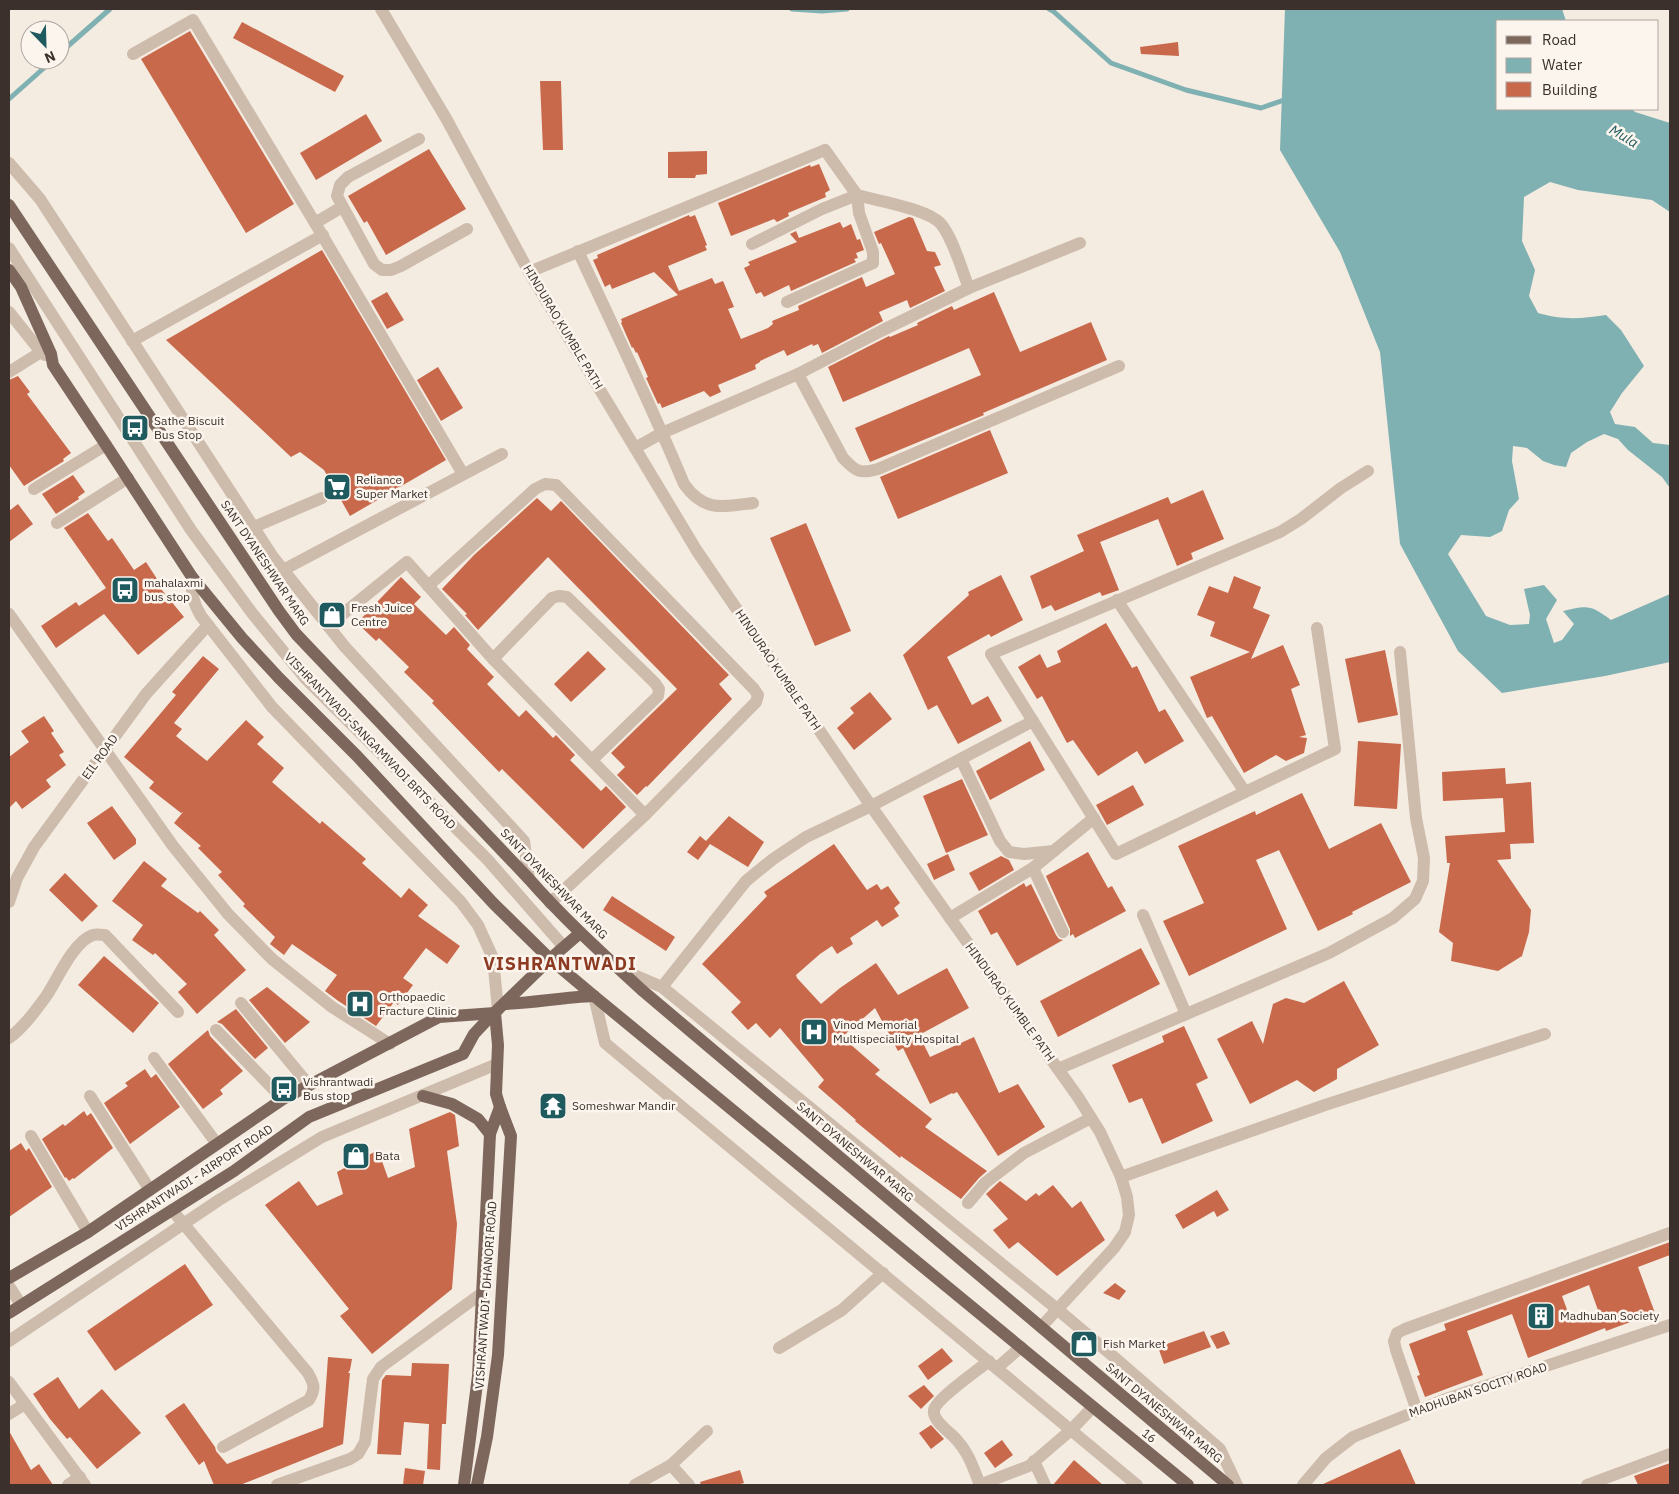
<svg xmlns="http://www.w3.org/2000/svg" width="1679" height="1494" font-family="'IBM Plex Sans',sans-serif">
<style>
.water{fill:#7fb0b2}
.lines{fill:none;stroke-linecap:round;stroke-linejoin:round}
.stream{stroke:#7fb0b2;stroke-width:5}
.building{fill:#c8694b;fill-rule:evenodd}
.minor{stroke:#cdbbac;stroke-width:12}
.major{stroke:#7d675c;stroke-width:12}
.labels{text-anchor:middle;stroke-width:5;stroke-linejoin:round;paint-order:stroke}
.street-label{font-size:12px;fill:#3b302b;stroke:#fbf5ee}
.poi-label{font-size:12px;fill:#3b302b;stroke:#fbf5ee;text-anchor:start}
.water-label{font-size:14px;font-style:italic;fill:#1f5a5e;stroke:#fbf5ee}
.district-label{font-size:18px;font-weight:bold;letter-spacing:1px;fill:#8c3b22;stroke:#fbf5ee}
</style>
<rect width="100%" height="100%" fill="#f4ebe1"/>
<path class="water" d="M1285,9H1562L1566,21H1498V109H1632L1635,112L1670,123V212L1652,200L1578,190L1550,182L1524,197L1522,241L1535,270L1529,296L1538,313C1562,320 1580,319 1606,315L1621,330L1644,366L1622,393L1610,412L1615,424L1635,427L1653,443L1670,445V488L1662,477L1628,450L1618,439L1604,434L1587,442L1571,453L1566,467L1554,465L1543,461L1527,448L1513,446L1512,461L1519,499L1509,510L1502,531L1490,537L1461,535L1448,554L1486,616L1510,625L1529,624L1530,615L1524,589L1544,585L1557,600L1546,619L1554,643L1562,640L1574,624L1563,611C1588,605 1591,605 1611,620L1670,594V662L1605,676L1502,693L1458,651L1400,544L1380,352L1340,252L1280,150Z"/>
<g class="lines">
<g class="stream">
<polyline points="792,9 822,11 847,9"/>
<polyline points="1049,9 1053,11 1111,63 1186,90 1261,108 1287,99"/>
<polyline points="60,53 110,9"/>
<polyline points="9,99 53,60"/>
</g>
</g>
<g class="building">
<polygon points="242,22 344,76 335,92 233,38"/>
<polygon points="190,31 294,204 246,233 141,59"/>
<polygon points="1178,42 1179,56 1141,54 1140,47"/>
<polygon points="540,81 561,81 563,150 543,150"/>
<polygon points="366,114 382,141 316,180 300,153"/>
<polygon points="429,149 466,209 386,255 367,221 364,223 348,196"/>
<polygon points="707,151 707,174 696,175 695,178 668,178 668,152"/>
<polygon points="819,164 830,190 825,193 826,197 788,213 789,216 777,222 774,219 731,236 718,203 810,165 811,167"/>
<polygon points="689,215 690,217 695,215 707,245 705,246 707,250 668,266 679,291 712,278 715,284 723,281 734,307 728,309 741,339 768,328 773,324 772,321 799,310 798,306 862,277 866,287 895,274 881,243 879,244 874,232 909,217 913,218 927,251 935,252 941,265 934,267 945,291 910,308 907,300 879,312 883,321 822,353 818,344 813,346 812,344 787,356 784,350 760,361 760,362 755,365 756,369 718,385 721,392 710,397 704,391 662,408 660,403 658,404 646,378 648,377 637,352 636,353 633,347 632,348 621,323 622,322 621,319 678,295 654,272 612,289 610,284 605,287 593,260 598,258 597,255"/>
<polygon points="840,222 843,228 851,224 857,240 860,239 864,250 856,253 858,258 854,259 856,262 791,291 789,285 764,297 761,292 756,294 744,268 750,265 748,262 797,242 790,234 796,231 799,238"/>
<polygon points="322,250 446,460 350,516 324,470 300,452 291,457 166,340"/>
<polygon points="387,292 404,320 387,329 371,301"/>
<polygon points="994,292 1020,352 1091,322 1107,360 983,413 984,415 870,462 855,428 981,375 969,348 843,402 828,367 889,336 890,337 918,325 917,323 952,306 954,310"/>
<polygon points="438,367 463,408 441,421 417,380"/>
<polygon points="18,376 30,392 27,394 71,453 63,459 64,461 24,486 9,465 9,380"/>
<polygon points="990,430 1008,473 898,519 880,477"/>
<polygon points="73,475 85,492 78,497 79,499 56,514 42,494"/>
<polygon points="1203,490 1224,539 1191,553 1193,559 1177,566 1158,519 1100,542 1119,590 1102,596 1100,592 1055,611 1051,605 1042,609 1030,576 1084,551 1077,535 1168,497 1171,504"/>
<polygon points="537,498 551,511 561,501 729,675 719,684 732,699 647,787 646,786 637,795 617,775 625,767 611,753 677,689 548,557 478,630 465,615 467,614 442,589 474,555"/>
<polygon points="18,504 33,524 9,542 9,511"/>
<polygon points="88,513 108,541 112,538 134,570 146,562 159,582 157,584 184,617 138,655 104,614 56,648 41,626 76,602 79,606 106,588 64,528"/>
<polygon points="806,523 851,631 815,646 770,538"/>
<polygon points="1001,575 1023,620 991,637 989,634 947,657 972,705 988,696 1002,721 958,744 937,705 928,710 903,655 969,595 968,592"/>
<polygon points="1234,576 1261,587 1253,608 1270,615 1251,659 1283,645 1300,685 1291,689 1306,735 1299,737 1307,738 1304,753 1286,761 1276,755 1244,773 1212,716 1207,718 1190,677 1250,652 1210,636 1215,622 1197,615 1209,586 1228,593"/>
<polygon points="401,577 421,597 414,604 446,635 454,627 470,645 467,649 494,677 487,684 519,717 526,710 553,738 556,735 575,755 570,760 601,791 606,786 626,807 583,849 502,769 499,772 432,703 434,701 404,672 409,667 379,638 376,641 357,623"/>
<polygon points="1106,623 1132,668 1137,666 1159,712 1165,709 1184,741 1145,764 1137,751 1098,776 1073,740 1067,743 1042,696 1037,699 1018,667 1040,654 1047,668 1061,662 1057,651"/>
<polygon points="1385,650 1398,715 1358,723 1345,659"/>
<polygon points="588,651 606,669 571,702 554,684"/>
<polygon points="203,656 219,669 174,723 182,729 176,736 207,761 246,720 264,737 257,744 284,768 272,782 320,824 322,821 366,859 362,863 401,898 409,888 428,905 418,916 460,946 447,964 426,948 403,978 413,985 398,1005 394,1002 376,1026 337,1000 325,991 337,975 292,944 284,955 270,944 275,937 243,906 245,904 218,875 222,872 198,848 201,846 174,823 183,812 181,813 149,788 154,782 124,757 176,695 172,692"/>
<polygon points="870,692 892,719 854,750 837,728 854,713 850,708"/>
<polygon points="44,716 54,731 51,733 64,752 59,755 66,765 46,780 51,787 22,809 16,801 9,808 9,757 29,742 21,731"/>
<polygon points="1030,741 1045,770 990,800 976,771"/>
<polygon points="1358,741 1401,744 1397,809 1354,806"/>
<polygon points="1505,768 1506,784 1531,782 1534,843 1510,844 1511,859 1497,860 1531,910 1529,932 1522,956 1498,971 1451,961 1453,943 1439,932 1450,863 1447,863 1445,836 1505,832 1503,798 1443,801 1442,772"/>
<polygon points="962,779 988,835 946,853 923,796"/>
<polygon points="1133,785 1144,805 1107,825 1096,805"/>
<polygon points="1302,793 1329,849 1381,823 1411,882 1352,912 1353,914 1318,931 1279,850 1256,860 1287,929 1189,976 1163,921 1204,903 1178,846 1255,811 1256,815"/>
<polygon points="112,806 136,839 136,844 114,860 87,823"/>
<polygon points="729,816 764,842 748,867 710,844 698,860 687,852 700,836 706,841"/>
<polygon points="834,844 867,890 877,884 881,890 888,886 900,903 894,908 899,916 882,927 877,920 850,938 853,944 837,954 832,946 820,954 796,975 797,978 821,1004 840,988 876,963 898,995 947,968 969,1008 919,1035 930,1057 974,1037 999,1093 1018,1084 1045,1127 998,1156 957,1092 953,1094 952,1093 930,1104 903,1048 898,1051 875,1008 842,1037 880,1070 875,1074 932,1119 925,1127 987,1171 979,1178 961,1199 901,1156 900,1158 855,1121 856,1120 818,1087 824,1080 780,1028 770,1038 756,1023 748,1030 731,1012 741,1002 702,964 767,896 764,892"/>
<polygon points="1088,852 1108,888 1112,886 1126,911 1075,938 1073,934 1070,936 1070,929 1046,876"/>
<polygon points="948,854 955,870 934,880 927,864"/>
<polygon points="1001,856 1009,860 1014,870 979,891 969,873"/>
<polygon points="144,861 167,879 161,886 198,913 200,911 219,930 214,935 246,970 197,1014 178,992 187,984 155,953 153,955 132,940 143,925 112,901"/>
<polygon points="65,873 98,906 82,922 49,890"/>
<polygon points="1024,883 1026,887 1031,884 1056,935 1059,939 1063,940 1017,966 997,932 991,935 978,911"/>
<polygon points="612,896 675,937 666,951 603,910"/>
<polygon points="1141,948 1160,984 1058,1037 1040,1001"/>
<polygon points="104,956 159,1003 133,1033 78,985"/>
<polygon points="1344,981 1379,1045 1337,1069 1337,1079 1314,1092 1297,1080 1250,1104 1217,1039 1252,1021 1263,1044 1273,1004 1286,998 1304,1003"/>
<polygon points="267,987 310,1022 285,1043 249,1000"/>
<polygon points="236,1009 268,1048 255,1059 222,1024 217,1022"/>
<polygon points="1184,1026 1208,1078 1196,1084 1213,1121 1162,1144 1142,1098 1129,1103 1112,1065 1164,1042 1162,1036"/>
<polygon points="208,1030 210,1036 243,1071 220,1090 223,1094 203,1109 168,1064"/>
<polygon points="145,1069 151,1078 156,1074 180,1107 130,1144 104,1103 128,1086 125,1083"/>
<polygon points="84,1111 87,1116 91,1113 113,1148 74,1179 73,1178 69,1181 66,1177 65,1178 42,1139 63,1124 65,1126"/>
<polygon points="450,1112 455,1115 459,1146 447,1151 457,1224 452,1289 372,1354 340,1316 349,1309 265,1205 299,1181 317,1206 343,1194 337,1172 378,1150 388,1178 415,1167 409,1129"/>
<polygon points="21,1143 26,1151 29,1148 52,1187 9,1217 9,1151"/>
<polygon points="1000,1181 1026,1201 1036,1193 1039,1196 1053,1185 1072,1208 1081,1201 1105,1240 1057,1276 1018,1242 1009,1249 993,1230 1008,1219 986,1194"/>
<polygon points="1217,1190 1229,1210 1217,1217 1214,1211 1183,1229 1175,1215"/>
<path d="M1670,1242V1255L1638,1267L1655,1313L1606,1331L1605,1328L1528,1358L1512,1314L1467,1331L1483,1375L1425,1397L1417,1376L1420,1375L1409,1344L1446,1330L1444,1324ZM1589,1285L1599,1313L1572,1323L1562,1296Z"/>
<polygon points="185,1264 213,1305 115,1371 87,1331"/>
<polygon points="1115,1283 1126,1291 1119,1300 1103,1293"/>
<polygon points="1204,1331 1211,1347 1164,1364 1158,1347"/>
<polygon points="1224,1331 1230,1344 1217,1349 1210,1336"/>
<polygon points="942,1348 953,1361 928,1380 918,1366"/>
<polygon points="328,1357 352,1359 350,1370 348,1373 350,1373 343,1444 240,1485 214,1485 204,1461 199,1465 165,1416 184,1403 215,1447 216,1451 227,1464 323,1427"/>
<polygon points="412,1363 449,1364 446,1424 442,1424 440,1470 427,1469 429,1424 404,1422 401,1455 377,1454 382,1380 386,1375 411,1376"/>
<polygon points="58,1377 79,1409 102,1389 141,1433 97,1469 70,1437 67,1439 50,1419 33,1394"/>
<polygon points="924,1385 934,1396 921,1409 908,1396"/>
<polygon points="931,1425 944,1439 931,1449 919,1433"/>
<polygon points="9,1431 31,1470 39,1464 53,1485 9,1485"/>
<polygon points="1002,1440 1013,1455 995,1468 984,1453"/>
<polygon points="1400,1449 1416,1485 1321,1485"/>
<polygon points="1074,1460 1103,1485 1053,1485"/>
<polygon points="1670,1463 1670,1485 1638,1485 1634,1476"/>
<polygon points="405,1468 425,1471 423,1485 403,1485"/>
<polygon points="740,1470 744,1483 737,1485 701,1485 700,1482"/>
</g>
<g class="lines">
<g class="minor">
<polyline points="381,9 447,120 529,272 697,551 871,806 950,918 1078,1097 1100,1132 1121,1177 1127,1197 1129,1215 1125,1232 1114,1248 1041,1327"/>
<polyline points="133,54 193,20 315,223 463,474"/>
<polyline points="419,139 348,177 340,185 337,196 374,264 382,270 391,270 401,266 467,229"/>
<polyline points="9,163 40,199 273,557 345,647 524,841 529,879"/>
<polyline points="315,223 342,207"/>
<polyline points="752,244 822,209 857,195 859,213 873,252 873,263 787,302"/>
<polyline points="9,248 191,530 252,613 305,678 487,859 564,947"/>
<path d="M578,251C614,328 651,405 684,484C704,512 722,507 753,503"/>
<path d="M529,272L825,150L857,195C878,201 928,209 941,224C953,238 962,271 969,288"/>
<polyline points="9,312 41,352 45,355 51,354"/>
<polyline points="132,341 323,235"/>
<polyline points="9,372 41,352"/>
<path d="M798,374L843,458C856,472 860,474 878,469L1119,366"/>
<polyline points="635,448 662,433 798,374 881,331 969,288 1080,243"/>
<polyline points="34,489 106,445"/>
<polyline points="57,523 128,478"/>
<polyline points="254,527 322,498"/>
<polyline points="283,570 502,454"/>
<path d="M192,577C191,592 193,603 201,616L272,707L461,902L478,925L493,958L498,1010"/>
<polyline points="428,586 535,489 545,484 556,485 754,689 758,695 756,702 645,815 550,903"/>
<polyline points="1117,600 1245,792"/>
<polyline points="9,614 173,846 228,914 272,959 332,1007 390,1044"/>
<polyline points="328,626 407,562 493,659 645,815"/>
<polyline points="1317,628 1335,749 1116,854 991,654 1280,532 1301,519 1341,488 1368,471"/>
<polyline points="493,659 552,598 559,596 567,597 655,683 659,689 658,696 593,759"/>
<polyline points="961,759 1000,841 1009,852 1024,854 1054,851"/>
<polyline points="1033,868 1063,932"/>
<polyline points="9,902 17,878 34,847 146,694 208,625"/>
<polyline points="1143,915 1186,1014"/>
<polyline points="950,918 1033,868 1094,818"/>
<polyline points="620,969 662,987 1057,1309 1114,1357 1220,1449 1237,1485"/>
<polyline points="662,987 746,881 773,859 806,837 871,806 1033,721"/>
<polyline points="594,996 605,1043 1137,1485"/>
<polyline points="241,1003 309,1085"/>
<polyline points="216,1030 283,1099"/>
<path d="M9,1038C24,1027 36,1010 47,995C58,978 74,941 93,935C97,934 101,935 105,935L178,1012"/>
<polyline points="154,1058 217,1144"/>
<polyline points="1058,1069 1329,953 1393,918 1415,899 1423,881 1424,858 1416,818 1400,652"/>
<polyline points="90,1096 150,1190"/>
<polyline points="31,1136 88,1232"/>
<polyline points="1121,1177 1325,1105 1545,1034"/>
<polyline points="968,1203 985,1183 1024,1153 1091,1118"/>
<path d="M172,1210L308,1373C314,1384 316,1388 309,1400L223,1447"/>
<polyline points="9,1286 21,1305"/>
<polyline points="9,1341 219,1200 322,1137 497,1064"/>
<polyline points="779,1348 842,1310 883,1273"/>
<polyline points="997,1368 1021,1347"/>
<polyline points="9,1382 85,1485"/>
<polyline points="1417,1411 1396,1350 1394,1341 1397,1333 1405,1329 1670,1233"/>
<polyline points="9,1414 25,1404"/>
<polyline points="1034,1461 1045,1485"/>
<polyline points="671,1465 707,1431"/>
<polyline points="68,1485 80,1477"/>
<polyline points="277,1485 350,1459 358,1454 365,1442 373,1379 381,1367 482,1293"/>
<polyline points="635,1485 671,1465 689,1485"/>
<polyline points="979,1485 1029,1466 1071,1430 1093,1407"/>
<path d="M980,1485C973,1467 968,1451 954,1437C948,1431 932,1420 934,1410C936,1399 978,1370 989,1361"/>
<polyline points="1303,1485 1326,1458 1353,1437 1446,1399 1670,1325"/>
<polyline points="1587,1485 1670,1454"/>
</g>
<g class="major">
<path d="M9,205L279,611L296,634L529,879C564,919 604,955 643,991L1228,1485"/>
<polyline points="9,270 21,287 51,354 53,365 106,445 192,577 242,638 279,678 357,756 494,904 550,959 594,996 1188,1485"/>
<path d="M504,1004C534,1003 564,997 594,996"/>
<polyline points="423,1096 452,1104 478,1119 490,1134"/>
<polyline points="9,1278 88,1232 283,1099 439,1017 495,1013"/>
<polyline points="9,1313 234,1171 309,1117 463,1054 474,1034 489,1018 550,959 580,933"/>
<polyline points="464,1485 478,1376 490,1134 500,1107"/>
<polyline points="477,1485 487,1437 498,1355 511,1136 500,1107 496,1094 498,1045 495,1013"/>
</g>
</g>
<defs>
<symbol id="bus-square" viewBox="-11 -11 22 22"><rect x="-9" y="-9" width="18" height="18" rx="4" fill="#1f5a5e" stroke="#fbf5ee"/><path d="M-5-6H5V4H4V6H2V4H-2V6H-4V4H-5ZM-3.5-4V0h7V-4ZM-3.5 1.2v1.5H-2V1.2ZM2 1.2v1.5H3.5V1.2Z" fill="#fff"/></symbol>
<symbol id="supermarket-square" viewBox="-11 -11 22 22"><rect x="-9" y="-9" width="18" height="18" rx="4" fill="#1f5a5e" stroke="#fbf5ee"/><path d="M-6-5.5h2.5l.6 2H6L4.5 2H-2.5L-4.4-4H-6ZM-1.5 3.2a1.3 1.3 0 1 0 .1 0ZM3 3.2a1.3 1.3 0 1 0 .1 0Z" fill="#fff"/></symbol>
<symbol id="shop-square" viewBox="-11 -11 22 22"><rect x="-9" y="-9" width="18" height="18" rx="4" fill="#1f5a5e" stroke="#fbf5ee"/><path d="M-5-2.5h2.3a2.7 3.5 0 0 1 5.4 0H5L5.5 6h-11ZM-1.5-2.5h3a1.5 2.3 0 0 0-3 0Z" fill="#fff"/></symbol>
<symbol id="hospital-square" viewBox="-11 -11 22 22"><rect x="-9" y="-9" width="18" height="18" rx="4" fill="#1f5a5e" stroke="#fbf5ee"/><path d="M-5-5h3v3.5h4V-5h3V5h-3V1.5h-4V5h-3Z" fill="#fff"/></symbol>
<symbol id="temple-square" viewBox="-11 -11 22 22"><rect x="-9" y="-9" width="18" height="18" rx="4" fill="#1f5a5e" stroke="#fbf5ee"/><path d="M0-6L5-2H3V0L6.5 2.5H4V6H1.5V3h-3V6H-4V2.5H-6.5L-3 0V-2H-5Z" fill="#fff"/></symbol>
<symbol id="building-square" viewBox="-11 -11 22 22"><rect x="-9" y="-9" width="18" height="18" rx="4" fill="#1f5a5e" stroke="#fbf5ee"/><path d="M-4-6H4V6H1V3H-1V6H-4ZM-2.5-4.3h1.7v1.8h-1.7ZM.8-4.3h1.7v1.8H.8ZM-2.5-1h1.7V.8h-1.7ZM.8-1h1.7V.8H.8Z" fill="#fff"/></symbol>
</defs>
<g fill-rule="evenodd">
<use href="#bus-square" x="119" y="412" width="32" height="32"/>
<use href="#supermarket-square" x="321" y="471" width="32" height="32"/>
<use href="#bus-square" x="109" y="574" width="32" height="32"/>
<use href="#shop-square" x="316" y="599" width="32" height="32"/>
<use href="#hospital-square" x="344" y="988" width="32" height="32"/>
<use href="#hospital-square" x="798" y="1016" width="32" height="32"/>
<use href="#bus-square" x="268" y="1073" width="32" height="32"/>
<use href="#temple-square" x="537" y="1090" width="32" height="32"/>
<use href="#shop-square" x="340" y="1140" width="32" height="32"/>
<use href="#building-square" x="1525" y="1300" width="32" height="32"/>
<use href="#shop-square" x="1068" y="1328" width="32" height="32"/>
</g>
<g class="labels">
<g class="street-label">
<text transform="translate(563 327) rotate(59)" y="4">HINDURAO KUMBLE PATH</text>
<text transform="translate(265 563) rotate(56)" y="4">SANT DYANESHWAR MARG</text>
<text transform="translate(778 670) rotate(56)" y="4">HINDURAO KUMBLE PATH</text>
<text transform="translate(370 741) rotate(46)" y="4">VISHRANTWADI-SANGAMWADI BRTS ROAD</text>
<text transform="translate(100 757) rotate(-54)" y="4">EIL ROAD</text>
<text transform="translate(554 884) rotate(46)" y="4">SANT DYANESHWAR MARG</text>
<text transform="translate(1010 1002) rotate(54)" y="4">HINDURAO KUMBLE PATH</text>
<text transform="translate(855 1152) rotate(40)" y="4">SANT DYANESHWAR MARG</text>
<text transform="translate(194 1178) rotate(-33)" y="4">VISHRANTWADI - AIRPORT ROAD</text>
<text transform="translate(486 1295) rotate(-86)" y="4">VISHRANTWADI - DHANORI ROAD</text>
<text transform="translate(1478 1390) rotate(-19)" y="4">MADHUBAN SOCITY ROAD</text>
<text transform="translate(1164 1413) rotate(40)" y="4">SANT DYANESHWAR MARG</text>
<text transform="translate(1149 1436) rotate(39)" y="4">16</text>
</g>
<g class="poi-label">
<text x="154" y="425">Sathe Biscuit<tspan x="154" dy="14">Bus Stop</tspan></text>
<text x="356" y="484">Reliance<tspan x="356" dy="14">Super Market</tspan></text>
<text x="144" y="587">mahalaxmi<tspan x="144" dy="14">bus stop</tspan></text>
<text x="351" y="612">Fresh Juice<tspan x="351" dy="14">Centre</tspan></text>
<text x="379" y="1001">Orthopaedic<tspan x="379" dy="14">Fracture Clinic</tspan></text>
<text x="833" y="1029">Vinod Memorial<tspan x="833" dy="14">Multispeciality Hospital</tspan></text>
<text x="303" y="1086">Vishrantwadi<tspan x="303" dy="14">Bus stop</tspan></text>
<text x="572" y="1110">Someshwar Mandir</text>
<text x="375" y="1160">Bata</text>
<text x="1560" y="1320">Madhuban Society</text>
<text x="1103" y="1348">Fish Market</text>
</g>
<g class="water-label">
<text transform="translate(1624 136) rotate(31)" y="5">Mula</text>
</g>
<g class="district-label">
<text x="560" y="970">VISHRANTWADI</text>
</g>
</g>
<rect width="1679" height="1494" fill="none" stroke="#3b302b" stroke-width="20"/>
<rect x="1496" y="20" width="162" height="90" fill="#fbf5ee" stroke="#aea6a0"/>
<rect x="1506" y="36" width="25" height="8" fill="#7d675c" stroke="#aea6a0"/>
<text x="1542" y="45" font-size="15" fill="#3b302b">Road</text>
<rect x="1506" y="58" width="25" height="15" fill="#7fb0b2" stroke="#aea6a0"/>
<text x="1542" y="70" font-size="15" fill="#3b302b">Water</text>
<rect x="1506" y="82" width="25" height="15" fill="#c8694b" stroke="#aea6a0"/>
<text x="1542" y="95" font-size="15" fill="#3b302b">Building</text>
<g transform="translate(45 45) rotate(157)"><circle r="24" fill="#fbf5ee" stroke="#aea6a0"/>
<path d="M0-4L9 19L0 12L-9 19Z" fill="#1f5a5e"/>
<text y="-8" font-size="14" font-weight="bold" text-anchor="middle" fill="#3b302b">N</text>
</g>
</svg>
